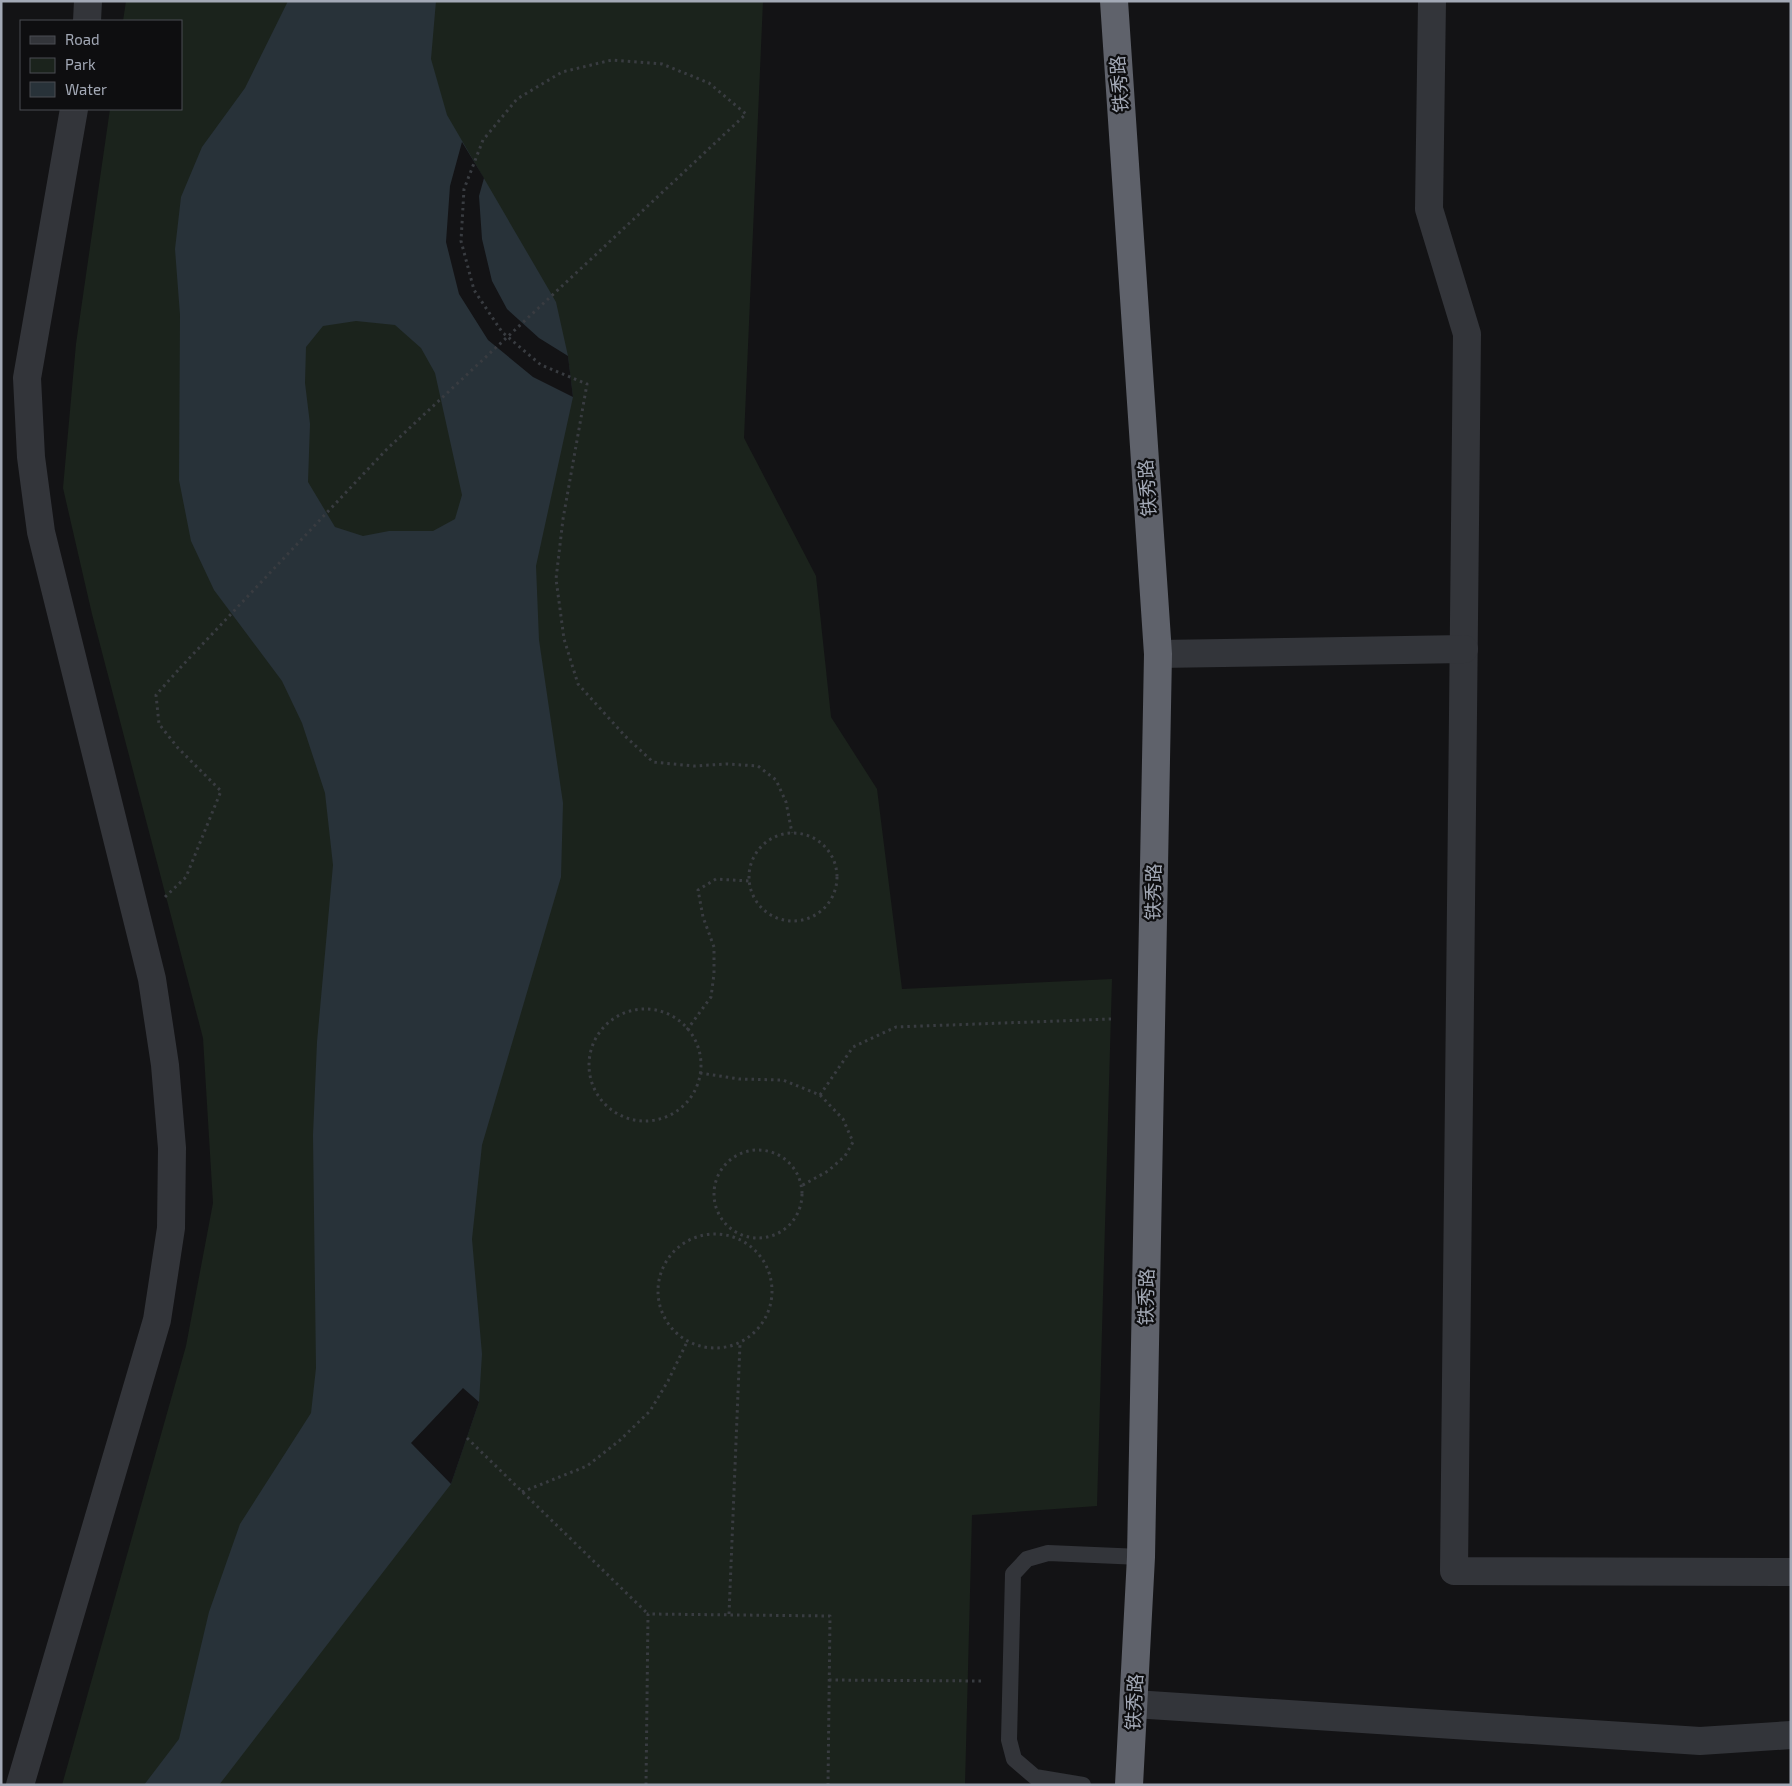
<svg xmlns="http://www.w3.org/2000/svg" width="1792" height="1786" font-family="'Exo 2','Noto Sans SC',sans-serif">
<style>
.green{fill:#1b231c}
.water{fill:#283239;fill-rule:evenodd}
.pier{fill:#131315}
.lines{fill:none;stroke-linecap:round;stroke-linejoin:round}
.path{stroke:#393c41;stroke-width:3;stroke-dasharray:2.5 4;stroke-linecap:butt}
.lane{stroke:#33353a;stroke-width:16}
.street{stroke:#33353a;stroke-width:28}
.highway{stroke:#5f626b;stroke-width:28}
.path-bridge{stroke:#393c41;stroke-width:3;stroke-dasharray:2.5 4;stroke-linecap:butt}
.labels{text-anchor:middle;stroke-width:4.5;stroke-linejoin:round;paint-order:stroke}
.street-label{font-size:19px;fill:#a3a9b6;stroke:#0e0e10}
</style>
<rect width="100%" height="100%" fill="#131315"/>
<polygon class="green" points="126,1 763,1 744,438 816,576 831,717 877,789 902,989 1112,979 1097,1506 972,1515 965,1785 62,1785 186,1346 213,1203 203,1038 92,614 63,488 76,344 110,109 181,109 181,21 123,21"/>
<path class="water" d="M288,1H436L431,59L447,115L556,302L568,356L573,397L536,566L539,640L563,803L561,877L482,1145L472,1239L482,1354L479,1402L451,1484L219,1785H144L179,1739L209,1612L240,1524L311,1413L316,1368L313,1135L317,1042L333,865L325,793L302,723L282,681L214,590L191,541L179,480L180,315L175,249L181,197L202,147L245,88ZM356,321L395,325L421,348L435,373L462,495L455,519L433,531H389L363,536L335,527L308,482L310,424L305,383L306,347L323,326Z"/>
<g class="pier">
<polygon points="462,142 484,178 479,196 482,239 492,281 507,309 539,338 568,356 573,397 533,377 488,340 459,294 446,242 450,186"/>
<polygon points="463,1388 479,1402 451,1484 411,1443"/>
</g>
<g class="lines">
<g class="path">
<polyline points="590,260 746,114 709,83 662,64 612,60 562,72 517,99 483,140 464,189 461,241 474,290 502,332 541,365 587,384 563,519 556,579 564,639 578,684 625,736 653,762 694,766 727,764 758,766 776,780 786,802 792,833"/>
<circle cx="793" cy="877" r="44"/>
<polyline points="165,897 186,877 221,791 178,748 159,724 156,695 180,668"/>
<circle cx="645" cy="1065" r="56"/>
<polyline points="687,1030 711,997 714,974 714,947 703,917 698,890 716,879 749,881"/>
<polyline points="700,1073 739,1079 783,1080 820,1095 843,1119 853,1142 845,1156 828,1171 801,1186"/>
<polyline points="820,1095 853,1047 896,1027 1111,1019"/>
<circle cx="758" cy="1194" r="44"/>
<circle cx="715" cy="1291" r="57"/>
<polyline points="467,1438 648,1614"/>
<polyline points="522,1492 587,1466 619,1441 650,1411 668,1381 687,1342"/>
<polyline points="729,1614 740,1344"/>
<polyline points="829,1680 984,1681"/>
<polyline points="646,1785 648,1614 830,1616 828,1785"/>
</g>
<polyline class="lane" points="1083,1785 1035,1777 1014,1759 1009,1740 1013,1574 1027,1559 1048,1553 1141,1557"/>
<g class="street">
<polyline points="1432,1 1429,209 1467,334 1454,1571 1791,1572"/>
<polyline points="87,21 88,1"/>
<polyline points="1158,654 1464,649"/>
<polyline points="1134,1704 1700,1741 1791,1735"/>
<polyline points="20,1785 157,1320 171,1228 172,1148 165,1065 152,979 41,532 31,457 27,378 74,109"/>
</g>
<polyline class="highway" points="1114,1 1158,654 1141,1557 1129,1785"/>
<polyline class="path-bridge" points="180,668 387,449 590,260"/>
</g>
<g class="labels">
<g class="street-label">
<text transform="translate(1119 84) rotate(-94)" y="7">铁秀路</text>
<text transform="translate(1147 488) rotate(-94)" y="7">铁秀路</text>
<text transform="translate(1153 892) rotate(-89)" y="7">铁秀路</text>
<text transform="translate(1146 1297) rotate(-89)" y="7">铁秀路</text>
<text transform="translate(1134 1702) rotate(-87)" y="7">铁秀路</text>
</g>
</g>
<rect width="1792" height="1786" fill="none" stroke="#a3a9b6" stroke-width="5"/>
<rect x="20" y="20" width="162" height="90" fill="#0e0e10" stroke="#4a4c52"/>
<rect x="30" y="36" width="25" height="8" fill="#33353a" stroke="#4a4c52"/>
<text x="65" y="45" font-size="15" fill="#a3a9b6">Road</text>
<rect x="30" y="58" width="25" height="15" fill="#1b231c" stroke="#4a4c52"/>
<text x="65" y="70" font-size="15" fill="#a3a9b6">Park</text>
<rect x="30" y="82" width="25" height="15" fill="#283239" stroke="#4a4c52"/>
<text x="65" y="95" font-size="15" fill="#a3a9b6">Water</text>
</svg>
